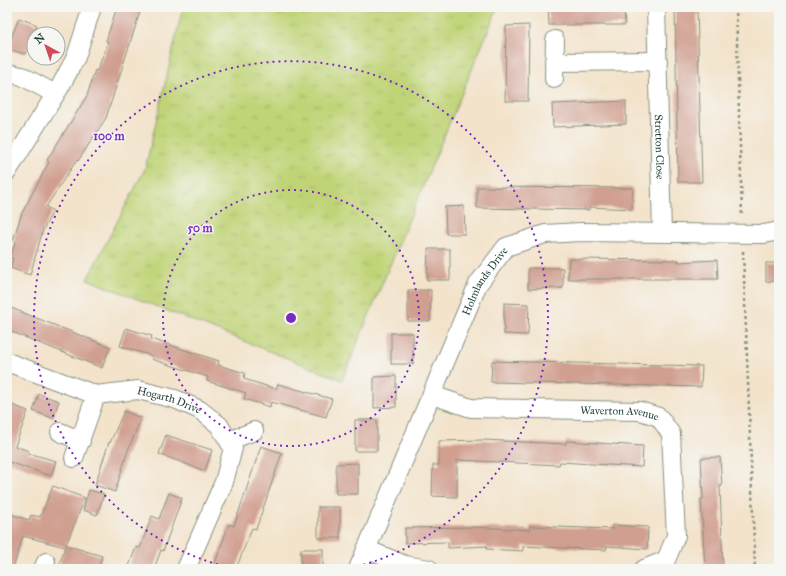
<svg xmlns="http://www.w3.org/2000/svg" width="786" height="576" font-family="'IM FELL Great Primer',serif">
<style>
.park{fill:url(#park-tufts);stroke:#708856}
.building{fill:#d09f90}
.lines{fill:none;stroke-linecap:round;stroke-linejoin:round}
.minor-casing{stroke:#899080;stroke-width:20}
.path{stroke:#899080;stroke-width:2.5;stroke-dasharray:3 3;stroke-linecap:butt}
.minor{stroke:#fff;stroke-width:18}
.ring{fill:none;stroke:#7b2cbf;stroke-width:2;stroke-dasharray:2 4}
.labels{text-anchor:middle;stroke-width:3;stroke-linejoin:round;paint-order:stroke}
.street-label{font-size:11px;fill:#1f3d34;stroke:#f6f6f2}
.centre{fill:#7b2cbf;stroke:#f6f6f2;stroke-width:2}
.ring-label{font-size:12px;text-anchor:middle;font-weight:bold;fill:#7b2cbf;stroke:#f6f6f2;stroke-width:3;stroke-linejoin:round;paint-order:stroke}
</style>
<defs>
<pattern id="park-tufts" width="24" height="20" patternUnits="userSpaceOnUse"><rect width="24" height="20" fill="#c0d477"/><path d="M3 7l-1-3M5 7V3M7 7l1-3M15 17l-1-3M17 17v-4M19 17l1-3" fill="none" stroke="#a5b768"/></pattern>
</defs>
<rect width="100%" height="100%" fill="#f6f6f2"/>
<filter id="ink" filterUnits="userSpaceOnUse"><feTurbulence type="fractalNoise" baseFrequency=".025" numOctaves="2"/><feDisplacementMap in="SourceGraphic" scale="8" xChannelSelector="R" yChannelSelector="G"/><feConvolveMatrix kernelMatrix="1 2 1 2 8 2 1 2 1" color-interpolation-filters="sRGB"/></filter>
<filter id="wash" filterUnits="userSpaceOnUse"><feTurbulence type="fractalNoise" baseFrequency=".012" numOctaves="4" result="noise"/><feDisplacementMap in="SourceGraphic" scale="16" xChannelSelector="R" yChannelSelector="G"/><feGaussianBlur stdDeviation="0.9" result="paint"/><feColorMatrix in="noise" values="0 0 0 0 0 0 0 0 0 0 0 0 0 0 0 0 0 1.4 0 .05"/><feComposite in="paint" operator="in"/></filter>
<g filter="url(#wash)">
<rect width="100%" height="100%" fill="#f3e3cb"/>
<polygon class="park" points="183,7 498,7 342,380 87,279 145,169"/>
<g id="blocks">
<g class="building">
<polygon points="117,7 127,7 140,12 106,118 78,161 77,160 64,179 46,207 53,211 43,230 30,275 10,268 13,258 10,257 16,241 13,240 22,213 49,162 47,160 87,96 95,70 97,71 108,42 106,41"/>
<polygon points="548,7 624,7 625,25 549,25"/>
<polygon points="675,7 697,7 702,182 678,182"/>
<polygon points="19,18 37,25 25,54 7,49"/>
<polygon points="529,25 528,101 505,101 506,26"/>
<polygon points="626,101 626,124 553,127 552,104"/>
<polygon points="477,187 633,188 632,209 589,207 589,210 477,208"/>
<polygon points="464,206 465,234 446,234 445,207"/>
<polygon points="428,249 450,249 450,280 427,280"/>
<polygon points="569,259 679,260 678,262 717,260 718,279 568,279"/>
<polygon points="766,263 779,263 779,281 766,282"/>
<polygon points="528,268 563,268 563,288 528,289"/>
<polygon points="408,290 431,290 430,321 408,321"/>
<polygon points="504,303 529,304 528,335 504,334"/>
<polygon points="11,308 110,347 102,368 7,330 7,319"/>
<polygon points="126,328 152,336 151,339 219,361 218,365 245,373 244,379 276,389 278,384 332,399 326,417 271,402 270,407 244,399 246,393 207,381 208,377 151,359 152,356 120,346"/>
<rect x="391" y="333" width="22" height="31"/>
<polygon points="492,361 702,366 701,387 491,382"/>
<polygon points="396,376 396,407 374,408 374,377"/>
<polygon points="39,394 59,401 53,418 33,411"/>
<polygon points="7,403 28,411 15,446 29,451 28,453 56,461 51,476 9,462 7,463"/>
<polygon points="124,411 141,418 127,453 115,492 95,485 109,442 110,443"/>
<rect x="355" y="420" width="22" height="31"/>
<polygon points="166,435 212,450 205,471 159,454"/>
<polygon points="483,440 566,444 566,441 643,446 642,467 560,462 559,465 457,460 457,497 432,496 433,465 439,465 439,441"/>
<polygon points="261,446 282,453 256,529 252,528 236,569 213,569 229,524 234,526"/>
<polygon points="720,457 722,486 720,486 723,569 705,569 701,499 703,499 701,458"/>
<polygon points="358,463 358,494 336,494 336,464"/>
<polygon points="53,486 85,498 66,545 102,556 98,569 58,569 65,547 23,536 13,569 7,569 7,513 29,520 31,515 40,517"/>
<polygon points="89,490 104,494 97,515 83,510"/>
<polygon points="169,493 182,498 163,551 161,550 154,569 128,569 136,547 140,548 152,516 159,519"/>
<rect x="318" y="507" width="22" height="31"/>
<polygon points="612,525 648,527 647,549 607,546 606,550 523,546 523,551 486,549 487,546 448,548 448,542 405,543 405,528 473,527 530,530 530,526 612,529"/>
<rect x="301" y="549" width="22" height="20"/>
</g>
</g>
</g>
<g filter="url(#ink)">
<use href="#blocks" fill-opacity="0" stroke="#899080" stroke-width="1"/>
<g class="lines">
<defs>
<g id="minor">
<path id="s1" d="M656,7L662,233"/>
<polyline points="554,62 658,61"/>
<polyline points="7,73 22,76 55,94"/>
<polyline points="554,79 555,40"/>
<polyline points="7,172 60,87 76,57 92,7"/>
<path id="s2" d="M7,362L96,395L138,390L175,399L200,410L219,425L233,448L224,482L186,569"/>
<path id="s3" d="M432,395L471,408L640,411L659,417L671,434L676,536L666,560L644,569"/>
<polyline points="60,432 81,441"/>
<polyline points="229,441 254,431"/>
<polyline points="74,458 96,395"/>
<polyline points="366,549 405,565 429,569"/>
<polyline points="43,569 46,562"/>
<path id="s4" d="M358,569L478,284L506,247L545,234L581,232L764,234L779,231"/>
</g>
</defs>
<use href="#minor" class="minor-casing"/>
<g class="path">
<polyline points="736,7 742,216"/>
<polyline points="743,251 755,569"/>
</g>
<use href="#minor" class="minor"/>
</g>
</g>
<g class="ring">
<circle cx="291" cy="318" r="128"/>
<path d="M235 569A257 257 0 1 1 347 569"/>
</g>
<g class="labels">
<g class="street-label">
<text dy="4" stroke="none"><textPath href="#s1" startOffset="140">Stretton Close</textPath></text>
<text dy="4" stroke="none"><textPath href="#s4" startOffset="315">Holmlands Drive</textPath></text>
<text dy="4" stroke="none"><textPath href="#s2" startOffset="170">Hogarth Drive</textPath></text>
<text dy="4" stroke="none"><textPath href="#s3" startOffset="190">Waverton Avenue</textPath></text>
</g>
</g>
<circle cx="291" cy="318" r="6" class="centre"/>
<g class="ring-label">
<text x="109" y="140">100 m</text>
<text x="200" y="232">50 m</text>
</g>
<rect width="786" height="576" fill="none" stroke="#f6f6f2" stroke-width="24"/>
<g transform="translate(46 46) rotate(320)"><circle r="19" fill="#f6f6f2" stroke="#a0aca6"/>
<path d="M0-3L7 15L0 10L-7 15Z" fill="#d1495b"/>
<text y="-6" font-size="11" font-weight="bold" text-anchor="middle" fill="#1f3d34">N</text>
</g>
</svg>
